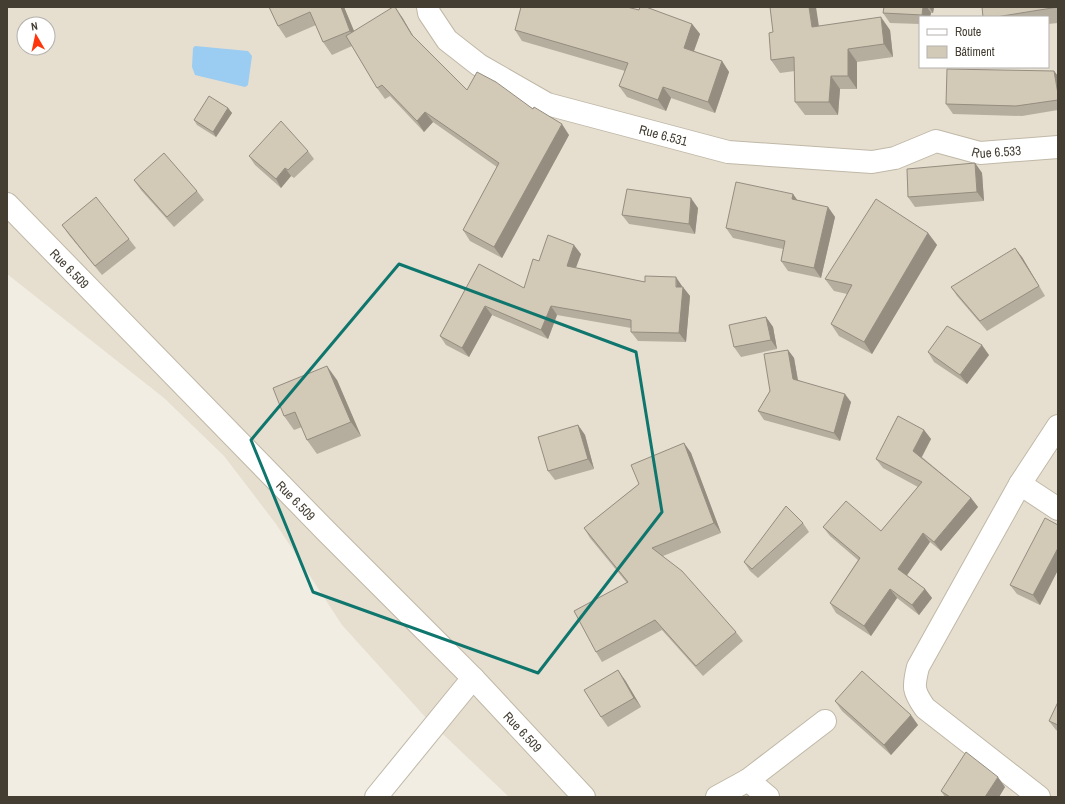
<svg xmlns="http://www.w3.org/2000/svg" width="1065" height="804" font-family="'Archivo Narrow',sans-serif">
<style>
.residential{fill:#e6dfd0;fill-rule:evenodd}
.water{fill:#9bccf1}
.lines{fill:none;stroke-linecap:round;stroke-linejoin:round}
.minor-casing{stroke:#c0b8a7;stroke-width:24}
.minor{stroke:#fff;stroke-width:22}
.wall{fill:#b5ad9d}
.shaded-wall{fill:#948d80}
.building{fill:#d3c9b7;stroke:#948d80}
.marked{fill:none;stroke:#0f766e;stroke-width:3;stroke-linejoin:round}
.labels{text-anchor:middle;stroke-width:3;stroke-linejoin:round;paint-order:stroke}
.street-label{font-size:13px;fill:#433d32;stroke:#fff}
</style>
<rect width="100%" height="100%" fill="#f1ede2"/>
<path class="residential" d="M7,7H1058V797H509L427,719L342,625L276,524L224,456L164,398L7,274ZM920,17H1048V67H920ZM24,24H48V48H24Z"/>
<polygon class="water" points="195,46 248,51 252,56 248,85 245,87 195,75 192,67 193,48"/>
<g class="lines">
<defs>
<g id="minor">
<path id="s1" d="M428,7L429,13L447,40L479,65L547,104L728,152L872,162L895,158L936,141L980,153L1058,147"/>
<path id="s2" d="M7,204L326,531L473,678L584,797"/>
<polyline points="1020,484 1058,509"/>
<polyline points="748,780 768,797"/>
<polyline points="376,797 473,678"/>
<polyline points="717,797 748,780 825,721"/>
<path d="M1039,797L925,708C913,691 913,687 918,667L1020,484L1058,426"/>
</g>
</defs>
<use href="#minor" class="minor-casing"/>
<use href="#minor" class="minor"/>
</g>
<g class="wall">
<polygon points="269,7 344,7 354,31 402,17 414,38 467,90 569,135 502,258 470,241 463,230 497,167 433,122 424,132 390,96 385,99 377,88 352,46 332,55 323,42 316,25 286,38 278,26"/>
<polygon points="884,7 934,7 933,13 931,13 930,17 920,17 920,24 890,23 883,13"/>
<polygon points="1058,7 1058,23 1048,24 1048,17 983,17"/>
<polygon points="639,10 692,24 700,34 694,51 722,61 729,72 715,113 671,98 666,111 627,97 619,86 625,71 522,41 515,30"/>
<polygon points="819,26 890,30 893,57 857,62 857,89 840,89 838,115 805,115 795,102 795,71 780,73 771,60"/>
<polygon points="1054,71 1058,76 1058,110 1022,116 953,114 946,104"/>
<polygon points="228,108 232,113 216,137 197,125 194,120"/>
<polygon points="308,151 314,159 294,178 291,176 281,188 255,165 249,156"/>
<polygon points="975,163 982,173 984,201 915,207 908,197"/>
<polygon points="134,180 197,191 204,200 174,227 141,190"/>
<polygon points="793,194 797,200 828,207 835,217 821,278 788,271 781,261 783,249 733,238 726,228"/>
<polygon points="698,208 695,234 629,224 622,215"/>
<polygon points="62,225 129,239 136,248 102,275 69,235"/>
<polygon points="928,233 937,245 872,354 839,336 831,324 847,294 834,291 825,279"/>
<polygon points="581,254 576,268 645,282 682,286 682,287 690,296 686,342 638,341 631,332 631,328 557,315 548,339 492,315 469,357 446,345 440,336 479,264 524,288 539,261"/>
<polygon points="1022,257 1045,296 987,331 957,296 951,287"/>
<polygon points="766,317 773,327 777,349 741,357 734,347"/>
<polygon points="788,350 794,358 798,380 851,402 840,441 764,420 758,411 770,391"/>
<polygon points="928,352 989,355 967,384 934,362"/>
<polygon points="337,380 361,436 317,454 307,440 302,427 294,430 284,416"/>
<polygon points="578,425 585,435 594,469 555,480 548,471"/>
<polygon points="924,430 931,439 922,457 971,498 978,507 941,551 930,542 907,575 925,589 932,598 919,615 897,598 871,636 836,613 830,603 858,560 830,536 823,527 881,531 918,487 883,468 876,459"/>
<polygon points="684,443 691,453 721,533 663,556 736,632 743,641 703,676 662,630 602,662 596,652 627,583 590,538 584,528 639,484"/>
<polygon points="803,523 809,532 758,578 750,571 744,562"/>
<polygon points="1058,525 1058,570 1040,605 1017,594 1010,585"/>
<polygon points="625,680 641,707 608,727 601,717"/>
<polygon points="835,701 918,725 891,755 842,711"/>
<polygon points="1058,702 1058,731 1056,730 1049,721"/>
<polygon points="1005,787 999,797 945,797 941,791"/>
</g>
<g class="shaded-wall">
<polygon points="341,7 344,7 359,43 350,31"/>
<polygon points="395,7 402,17 419,46 412,35"/>
<polygon points="809,7 816,7 821,40 812,27"/>
<polygon points="923,7 927,7 931,13 930,17 924,17 922,15"/>
<polygon points="929,7 934,7 933,13"/>
<polygon points="881,17 890,30 893,57 884,44"/>
<polygon points="692,24 700,34 691,59 684,48"/>
<polygon points="848,49 857,62 857,89 848,76"/>
<polygon points="722,61 729,72 715,113 708,102"/>
<polygon points="1054,71 1058,76 1058,94"/>
<polygon points="831,76 840,89 838,115 829,102"/>
<polygon points="663,87 671,98 666,111 658,100"/>
<polygon points="228,108 232,113 216,137 213,132"/>
<polygon points="425,112 433,122 424,132 417,121"/>
<polygon points="562,124 569,135 502,258 494,247"/>
<polygon points="975,163 982,173 984,201 977,192"/>
<polygon points="285,168 291,176 281,188 276,179"/>
<polygon points="793,194 800,204 792,199"/>
<polygon points="691,198 698,208 695,234 689,224"/>
<polygon points="828,207 835,217 821,278 814,268"/>
<polygon points="928,233 937,245 872,354 864,342"/>
<polygon points="574,245 581,254 573,275 567,266"/>
<polygon points="1015,248 1022,257 1045,296 1039,286"/>
<polygon points="676,277 682,286 683,295 683,287 690,296 686,342 679,333"/>
<polygon points="485,306 492,315 469,357 462,348"/>
<polygon points="551,306 557,315 548,339 541,330"/>
<polygon points="766,317 773,327 777,349 771,340"/>
<polygon points="982,345 989,355 967,384 960,375"/>
<polygon points="788,350 794,358 799,387 793,379"/>
<polygon points="327,366 337,380 361,436 351,422"/>
<polygon points="845,394 851,402 840,441 834,433"/>
<polygon points="578,425 585,435 594,469 588,459"/>
<polygon points="924,430 931,439 920,460 913,451"/>
<polygon points="684,443 691,453 721,533 714,523"/>
<polygon points="971,498 978,507 941,551 934,542"/>
<polygon points="923,533 930,542 905,578 898,569"/>
<polygon points="1058,548 1058,570 1040,605 1033,595"/>
<polygon points="890,589 897,598 871,636 864,626"/>
<polygon points="925,589 932,598 919,615 912,605"/>
<polygon points="618,670 625,680 641,707 634,698"/>
<polygon points="911,715 918,725 891,755 884,745"/>
<polygon points="998,777 1005,787 999,797 985,797"/>
</g>
<g class="building">
<polygon points="269,7 341,7 350,31 323,42 310,12 278,26"/>
<polygon points="393,7 395,7 412,35 467,90 477,72 496,82 533,109 534,107 562,124 494,247 463,230 499,163 425,112 417,121 382,85 377,88 346,36"/>
<polygon points="521,7 627,7 639,10 640,7 646,7 692,24 684,48 722,61 708,102 663,87 658,100 619,86 628,63 515,30"/>
<polygon points="770,7 809,7 812,27 881,17 884,44 848,49 848,76 831,76 829,102 795,102 794,57 771,60 769,33 773,32"/>
<polygon points="884,7 923,7 922,15 883,13"/>
<polygon points="982,7 1058,7 996,17 983,17"/>
<polygon points="947,69 1054,71 1058,94 1058,100 1016,106 946,104"/>
<polygon points="209,96 228,108 213,132 194,120"/>
<polygon points="281,121 308,151 288,170 285,168 276,179 249,156"/>
<polygon points="164,153 197,191 167,217 134,180"/>
<polygon points="975,163 977,192 908,197 907,169"/>
<polygon points="736,182 793,194 792,199 828,207 814,268 781,261 785,241 726,228"/>
<polygon points="627,189 691,198 689,224 622,215"/>
<polygon points="96,197 129,239 95,266 62,225"/>
<polygon points="876,199 928,233 864,342 831,324 852,285 825,279"/>
<polygon points="548,235 574,245 567,266 645,282 645,276 676,277 676,287 683,287 679,333 631,332 631,320 551,306 541,330 485,306 462,348 440,336 479,264 524,288 533,259 539,261"/>
<polygon points="1015,248 1039,286 980,321 951,287"/>
<polygon points="766,317 771,340 734,347 729,325"/>
<polygon points="947,326 982,345 960,375 928,352"/>
<polygon points="788,350 793,379 845,394 834,433 758,411 770,391 764,354"/>
<polygon points="327,366 351,422 307,440 295,412 284,416 273,388"/>
<polygon points="898,416 924,430 913,451 971,498 934,542 923,533 898,569 925,589 912,605 890,589 864,626 830,603 860,558 823,527 846,501 881,531 922,482 876,459"/>
<polygon points="578,425 588,459 548,471 538,437"/>
<polygon points="684,443 714,523 652,548 682,571 736,632 696,666 655,620 596,652 574,611 628,582 584,528 639,484 631,465"/>
<polygon points="786,506 803,523 752,569 744,562"/>
<polygon points="1045,518 1058,525 1058,548 1033,595 1010,585"/>
<polygon points="618,670 634,698 601,717 584,690"/>
<polygon points="862,671 911,715 884,745 835,701"/>
<polygon points="1058,702 1058,725 1049,721"/>
<polygon points="966,752 998,777 985,797 950,797 941,791"/>
</g>
<path class="marked" d="M399,264L636,352L662,512L538,673L313,592L251,440Z"/>
<g class="labels">
<g class="street-label">
<text dy="5" stroke="none"><textPath href="#s1" startOffset="278">Rue 6.531</textPath></text>
<text dy="5" stroke="none"><textPath href="#s1" startOffset="619">Rue 6.533</textPath></text>
<text dy="5" stroke="none"><textPath href="#s2" startOffset="90">Rue 6.509</textPath></text>
<text dy="5" stroke="none"><textPath href="#s2" startOffset="414">Rue 6.509</textPath></text>
<text dy="5" stroke="none"><textPath href="#s2" startOffset="738">Rue 6.509</textPath></text>
</g>
</g>
<rect width="1065" height="804" fill="none" stroke="#433d32" stroke-width="16"/>
<rect x="919" y="16" width="130" height="52" fill="#ffffff" stroke="#b4b1ad"/>
<rect x="927" y="29" width="20" height="6" fill="#ffffff" stroke="#b4b1ad"/>
<text x="955" y="36" font-size="12" fill="#433d32">Route</text>
<rect x="927" y="46" width="20" height="12" fill="#d3c9b7" stroke="#b4b1ad"/>
<text x="955" y="56" font-size="12" fill="#433d32">Bâtiment</text>
<g transform="translate(36 36) rotate(351)"><circle r="19" fill="#ffffff" stroke="#b4b1ad"/>
<path d="M0-3L7 15L0 10L-7 15Z" fill="#ff360b"/>
<text y="-6" font-size="11" font-weight="bold" text-anchor="middle" fill="#433d32">N</text>
</g>
</svg>
